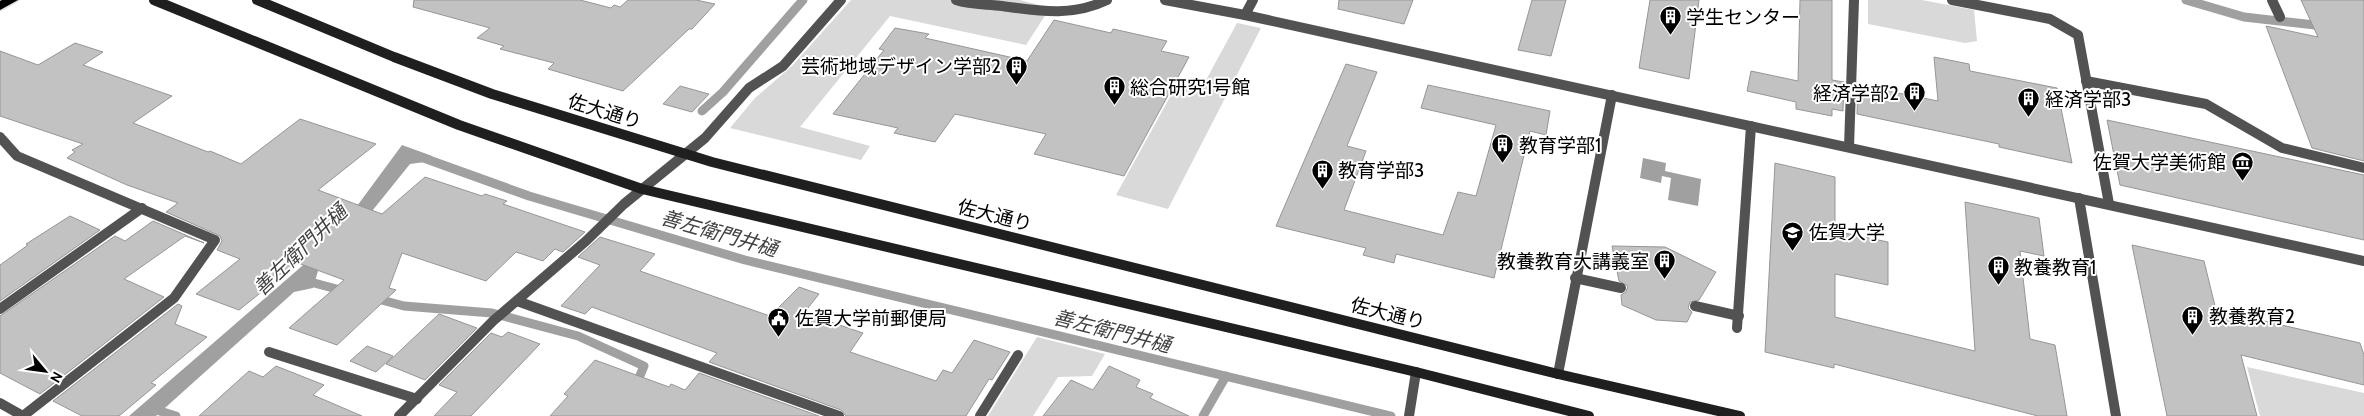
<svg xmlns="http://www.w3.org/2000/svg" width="2364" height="416" font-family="Cabin,'Noto Sans JP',sans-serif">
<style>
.green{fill:#d9d9d9}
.water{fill:#a0a0a0}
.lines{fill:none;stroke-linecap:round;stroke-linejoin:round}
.stream{stroke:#a0a0a0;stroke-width:9}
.building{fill:#c2c2c2;stroke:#969696}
.highway-casing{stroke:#dbdbdb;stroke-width:3}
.lane{stroke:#525252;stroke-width:10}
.street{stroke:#525252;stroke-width:10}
.secondary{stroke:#1f1f1f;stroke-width:10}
.highway{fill:#000;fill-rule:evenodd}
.labels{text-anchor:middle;stroke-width:4;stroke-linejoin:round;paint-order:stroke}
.poi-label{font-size:19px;fill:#000;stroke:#fff;text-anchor:start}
.street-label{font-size:19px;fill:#000;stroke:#fff}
.water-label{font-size:20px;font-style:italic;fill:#414141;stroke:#fff}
</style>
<rect width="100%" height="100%" fill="#fff"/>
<g class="green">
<polygon points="851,0 1020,0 1050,8 1026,45 890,16 800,127 870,146 861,160 730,128 755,98 792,66"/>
<polygon points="1868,0 1922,0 1974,10 1977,41 1965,43 1868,24"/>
<polygon points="1237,23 1261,28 1168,209 1116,195 1176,86 1206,80"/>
<polygon points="1037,337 1105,354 1092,376 1058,377 1033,416 988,416"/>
<polygon points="2247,367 2364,393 2364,416 2260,416"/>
</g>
<g class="water">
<polygon points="402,145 432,156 425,162 410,164 364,221 318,271 313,288 294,292 156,416 129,416 332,240"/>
<polygon points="1643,158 1666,163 1665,171 1701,179 1698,206 1668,200 1671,178 1662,176 1661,183 1640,178"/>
</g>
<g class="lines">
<g class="stream">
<polyline points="2186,0 2244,17 2324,26"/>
<polyline points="702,111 723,92 803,0"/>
<polyline points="418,156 529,196 745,260 1391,416"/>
<polyline points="303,280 344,291"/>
<polyline points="374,298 404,306 492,313 578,336 644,366 636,385"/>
<polyline points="150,408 176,416"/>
<polyline points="1203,416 1226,376"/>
</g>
</g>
<g class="building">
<polygon points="414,0 580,0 611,8 614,5 620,7 628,0 696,0 715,4 692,29 689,29 623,91 548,69 554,63 500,49 504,46 477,38 490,28 413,7"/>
<polygon points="1339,0 1413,0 1404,24 1338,9"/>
<polygon points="1532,0 1566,0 1551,56 1518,50"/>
<polygon points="1650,0 1699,0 1689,79 1639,68"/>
<polygon points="1800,0 1832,0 1832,80 1844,82 1843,111 1832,109 1832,116 1796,109 1796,102 1747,91 1751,71 1798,81"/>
<polygon points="2301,0 2364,0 2364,161 2312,148 2266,26 2318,37"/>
<polygon points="1054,20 1111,33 1113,29 1167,41 1161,51 1189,57 1124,176 1034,154 1046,134 955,114 935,142 894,133 898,128 833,114 884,50 879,49 895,28 929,34 925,38 1027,61"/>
<polygon points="75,43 103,52 83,65 172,96 133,123 208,152 210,151 241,164 300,119 376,144 318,190 382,214 425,177 482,196 485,194 507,201 503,204 585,232 563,252 555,249 543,261 516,252 486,281 402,253 389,288 396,290 337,345 289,328 344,280 298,263 239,310 196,294 240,259 217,250 222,241 220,236 166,212 178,203 127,185 67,158 75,152 72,150 83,144 0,116 0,51 38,65"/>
<polygon points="1934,57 1969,64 1970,71 2057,88 2072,163 1999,147 1999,144 1857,114 1858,85 1938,101"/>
<polygon points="1346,64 1377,72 1347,146 1366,151 1344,210 1443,235 1458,192 1476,196 1496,125 1421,108 1428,85 1550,111 1546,135 1530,131 1494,278 1396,254 1394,263 1363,255 1366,248 1276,226"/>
<polygon points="680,86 709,94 692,112 663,104"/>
<polygon points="2107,120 2364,175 2364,240 2120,185"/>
<polygon points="1775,163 1835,177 1835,231 1888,242 1888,285 1835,274 1835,317 1975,351 1965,202 2039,218 2044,256 2020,251 2030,339 2055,345 2067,416 2038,416 1834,364 1834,368 1765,352"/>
<polygon points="70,216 100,230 0,301 0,265 28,245 26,244"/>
<polygon points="153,221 204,243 185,236 124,279 164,297 40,394 0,373 0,316 115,236 125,241"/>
<polygon points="600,237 655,254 640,271 770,316 799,287 819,294 804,313 863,333 850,352 936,381 943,370 952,373 974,340 1010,352 992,380 989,379 966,416 846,416 841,410 709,362 717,353 592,307 585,314 561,306 600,265 578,257"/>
<polygon points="2132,245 2204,261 2216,310 2360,343 2364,355 2364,385 2241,355 2257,416 2167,416"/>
<polygon points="1612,246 1665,247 1716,272 1699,300 1690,302 1688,308 1692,312 1687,322 1656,320 1622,305 1621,295 1626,292 1628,286 1619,281"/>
<polygon points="178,304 182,306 175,324 207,337 151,383 156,385 119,416 82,416 53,401"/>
<polygon points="439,314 477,328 425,380 386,364"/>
<polygon points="508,332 540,344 471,416 434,416 457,392 439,385 491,333 502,337"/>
<polygon points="367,346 393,356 376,372 350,361"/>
<polygon points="595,360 669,387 671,384 685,390 699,373 819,416 550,416 568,396 564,394"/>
<polygon points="276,366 324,385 313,395 362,416 199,416 249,371 263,377"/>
<polygon points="1109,366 1140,380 1136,387 1153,394 1150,398 1189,416 1043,416 1071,380 1093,390"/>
</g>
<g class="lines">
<defs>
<polygon id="highway" points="2,0 18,0 0,10 0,1"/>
</defs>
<use href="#highway" class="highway-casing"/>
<g class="lane">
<polyline points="1952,0 2050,19 2078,35"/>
<polyline points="1849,147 1854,0"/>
<polyline points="1575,278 1621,288"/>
<polyline points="1695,306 1739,316"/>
<polyline points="1737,328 1751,126"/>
<polyline points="1558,374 1612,95"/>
</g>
<g class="street">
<path d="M956,0C971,5 986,4 1002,6C1039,11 1072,17 1107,0"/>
<polyline points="1165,0 1245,15"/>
<polyline points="1253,0 1245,15 2364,261"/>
<polyline points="2272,0 2280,17"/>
<polyline points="2078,35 2109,204"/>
<polyline points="2086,81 2206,104 2282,148 2364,168"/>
<polyline points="0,137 17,156 215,240 174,298 23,416 0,403"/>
<polyline points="2079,198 2116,416"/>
<polyline points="517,301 839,416"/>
<polyline points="0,309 142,208"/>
<polyline points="269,352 417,399"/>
<polyline points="399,416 493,321 586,241 624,204 705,138 749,88 783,66 841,0"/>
<polyline points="980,416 1018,355"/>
<polyline points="1409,416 1416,372"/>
</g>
<g class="secondary">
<polyline points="154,0 459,125 642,189 1416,372 1589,416"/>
<polyline points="257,0 394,57 492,94 712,162 1558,374 1740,416"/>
</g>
<use href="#highway" class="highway"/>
</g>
<defs>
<symbol id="building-pin" viewBox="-11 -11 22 30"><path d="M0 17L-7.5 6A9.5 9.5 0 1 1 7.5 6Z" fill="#000" stroke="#fff"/><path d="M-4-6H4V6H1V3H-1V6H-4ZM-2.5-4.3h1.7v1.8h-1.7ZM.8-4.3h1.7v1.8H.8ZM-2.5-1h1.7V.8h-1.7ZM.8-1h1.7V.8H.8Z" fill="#fff"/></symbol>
<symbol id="museum-pin" viewBox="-11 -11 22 30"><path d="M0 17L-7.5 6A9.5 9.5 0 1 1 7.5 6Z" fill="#000" stroke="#fff"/><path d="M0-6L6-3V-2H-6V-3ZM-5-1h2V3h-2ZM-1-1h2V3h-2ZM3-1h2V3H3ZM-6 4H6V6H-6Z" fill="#fff"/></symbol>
<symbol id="university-pin" viewBox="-11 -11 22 30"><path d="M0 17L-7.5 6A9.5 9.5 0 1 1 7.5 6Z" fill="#000" stroke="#fff"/><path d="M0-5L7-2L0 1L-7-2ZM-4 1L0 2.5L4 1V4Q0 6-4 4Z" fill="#fff"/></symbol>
<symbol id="civic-pin" viewBox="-11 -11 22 30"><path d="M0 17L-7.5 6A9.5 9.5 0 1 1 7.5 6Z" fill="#000" stroke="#fff"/><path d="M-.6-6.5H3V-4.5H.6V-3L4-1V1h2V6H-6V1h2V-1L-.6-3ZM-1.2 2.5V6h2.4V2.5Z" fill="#fff"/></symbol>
</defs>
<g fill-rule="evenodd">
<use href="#building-pin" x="1658" y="4" width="25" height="34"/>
<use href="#building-pin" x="1004" y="54" width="25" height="34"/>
<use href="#building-pin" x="1102" y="74" width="25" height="34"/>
<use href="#building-pin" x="1902" y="80" width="25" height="34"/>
<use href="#building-pin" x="2016" y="86" width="25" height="34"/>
<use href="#building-pin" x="1490" y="132" width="25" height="34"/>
<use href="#museum-pin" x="2230" y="150" width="25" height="34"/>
<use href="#building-pin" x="1310" y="158" width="25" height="34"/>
<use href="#university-pin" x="1780" y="220" width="25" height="34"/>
<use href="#building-pin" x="1652" y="248" width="25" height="34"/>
<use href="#building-pin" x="1986" y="254" width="25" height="34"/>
<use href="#building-pin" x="2180" y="304" width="25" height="34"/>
<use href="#civic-pin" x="766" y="306" width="25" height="34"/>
</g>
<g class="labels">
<g class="poi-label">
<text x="1686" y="24">学生センター</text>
<text x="1001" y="73" text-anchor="end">芸術地域デザイン学部2</text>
<text x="1130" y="94">総合研究1号館</text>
<text x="1899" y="100" text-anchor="end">経済学部2</text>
<text x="2045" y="106">経済学部3</text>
<text x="1519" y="152">教育学部1</text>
<text x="2226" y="169" text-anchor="end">佐賀大学美術館</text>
<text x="1338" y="177">教育学部3</text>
<text x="1809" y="239">佐賀大学</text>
<text x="1649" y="268" text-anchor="end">教養教育大講義室</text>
<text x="2014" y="274">教養教育1</text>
<text x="2209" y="323">教養教育2</text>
<text x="795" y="325">佐賀大学前郵便局</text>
</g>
<g class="street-label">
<text transform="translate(605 111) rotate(17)" y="7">佐大通り</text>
<text transform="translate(995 215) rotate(14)" y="7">佐大通り</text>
<text transform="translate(1388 313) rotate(14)" y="7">佐大通り</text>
</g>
<g class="water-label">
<text transform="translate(719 233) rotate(16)" y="7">善左衛門井樋</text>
<text transform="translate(300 250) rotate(-44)" y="7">善左衛門井樋</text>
<text transform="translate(1112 331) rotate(14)" y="7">善左衛門井樋</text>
</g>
</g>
<g transform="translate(45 371) rotate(119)" stroke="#ffffff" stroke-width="4" paint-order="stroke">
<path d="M0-4L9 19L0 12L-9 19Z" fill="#000000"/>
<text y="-8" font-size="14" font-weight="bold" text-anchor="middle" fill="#000000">N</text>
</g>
</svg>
